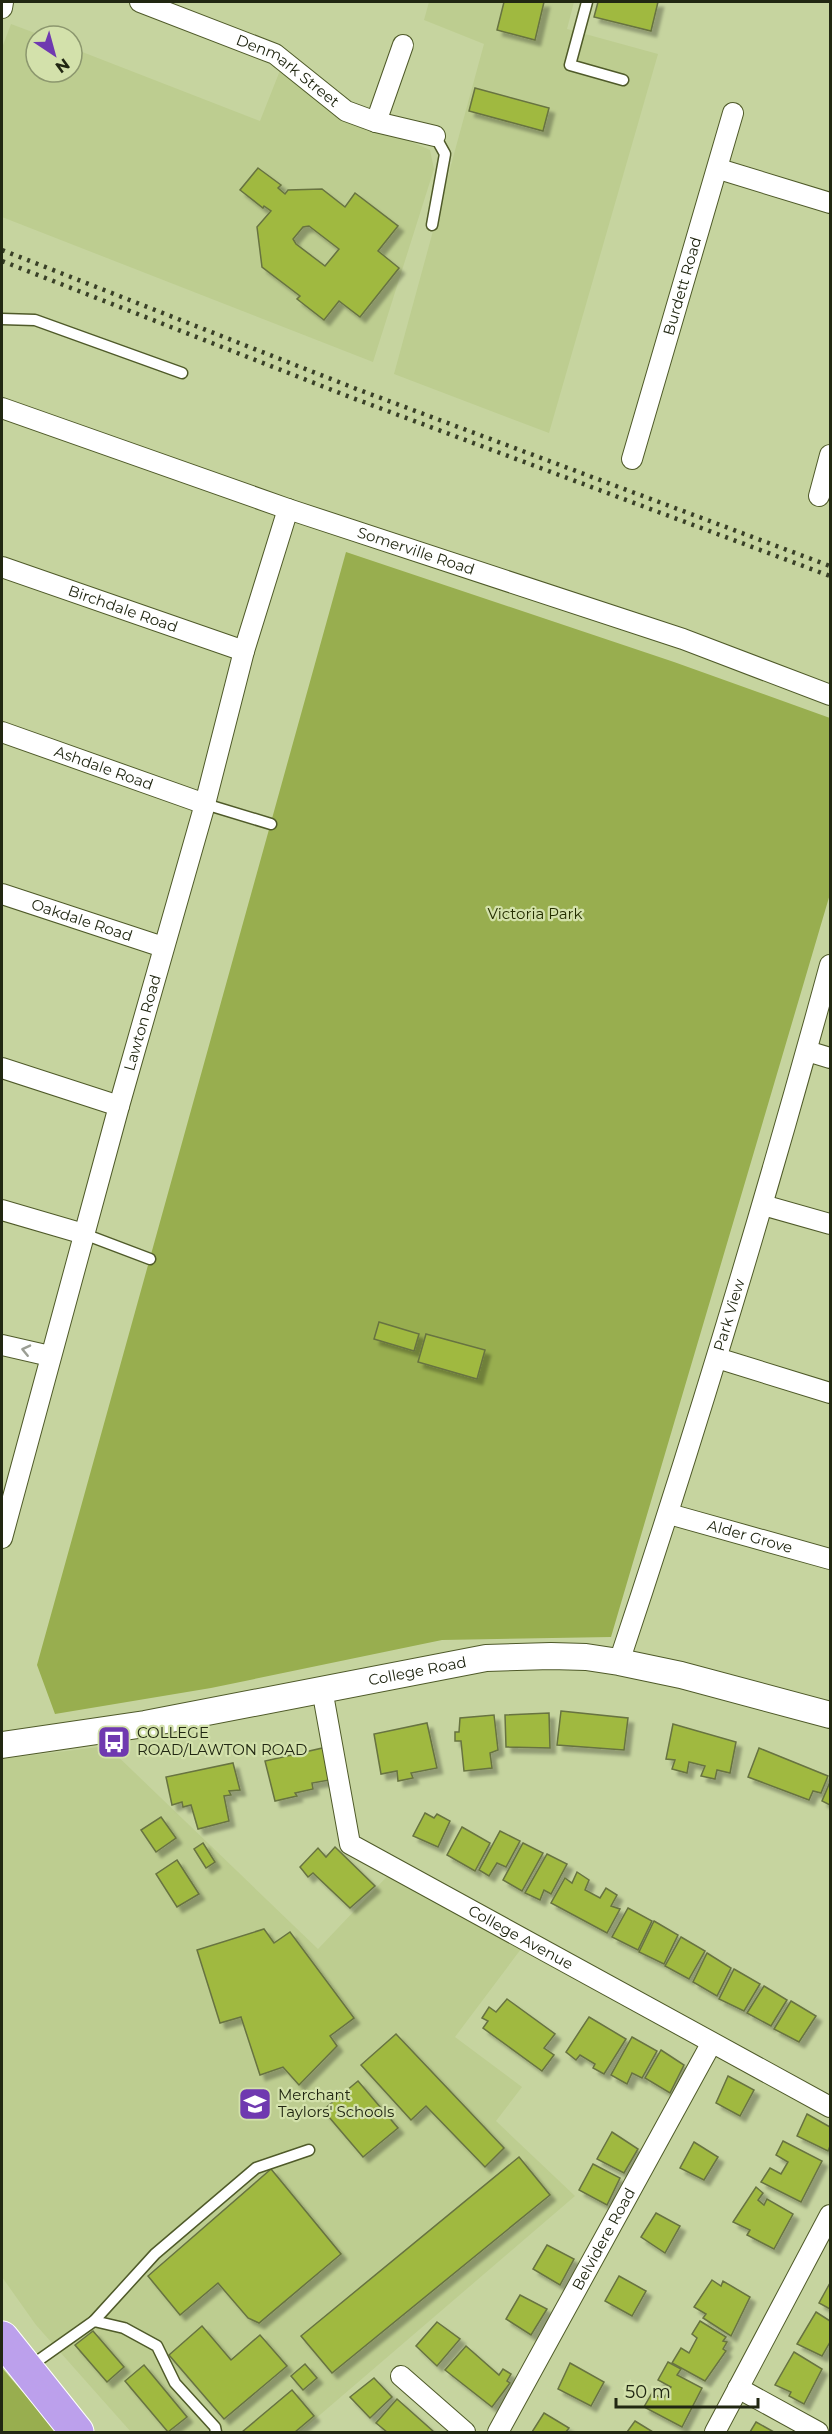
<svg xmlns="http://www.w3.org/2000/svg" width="832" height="2434" font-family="Montserrat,sans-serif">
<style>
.built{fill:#bdcd90}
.green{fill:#98ae4f}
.building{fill:#a0b941;stroke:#677341;stroke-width:1.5;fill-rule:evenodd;filter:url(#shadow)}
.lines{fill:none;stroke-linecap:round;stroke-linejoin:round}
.service-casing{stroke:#4f5a29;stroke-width:13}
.minor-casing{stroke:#4f5a29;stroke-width:22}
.tertiary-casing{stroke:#4f5a29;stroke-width:28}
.trunk-casing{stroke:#fff;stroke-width:35}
.service{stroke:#fff;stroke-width:10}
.minor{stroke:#fff;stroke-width:20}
.tertiary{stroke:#fff;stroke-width:26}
.trunk{stroke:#bca0ec;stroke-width:33}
.rail{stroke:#394027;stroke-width:4.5;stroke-dasharray:3 6;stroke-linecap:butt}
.oneway{stroke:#9b9e94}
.labels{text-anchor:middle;stroke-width:4.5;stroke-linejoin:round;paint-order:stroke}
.street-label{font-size:15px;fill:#212712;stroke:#d3e1ab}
.park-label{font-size:15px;fill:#252e00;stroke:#d3e1ab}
.poi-label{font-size:15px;fill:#212712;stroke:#d3e1ab;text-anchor:start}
</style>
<defs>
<filter id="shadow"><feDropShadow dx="5.5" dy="5.5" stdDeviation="1.5" flood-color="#0004"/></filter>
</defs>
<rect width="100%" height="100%" fill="#c6d49f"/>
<g class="built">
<polygon points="429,2 574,2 567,29 658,54 549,433 394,374 484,44 424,20"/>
<polygon points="11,24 43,36 36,36 36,72 72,72 72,48 260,121 281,68 319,101 430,150 434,169 373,362 2,217 2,48"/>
<polygon points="107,1746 318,1949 396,1867 527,1941 455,2037 522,2087 496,2121 575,2196 300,2432 131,2432 36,2325 2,2277 2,1759"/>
</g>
<g class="green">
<polygon points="346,552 674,662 830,718 830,894 611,1637 442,1640 211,1688 55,1714 37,1665"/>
<polygon points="2,2368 57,2432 2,2432"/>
</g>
<g class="building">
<polygon points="504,2 544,2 535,40 497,30"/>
<polygon points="598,2 658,2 651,31 594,17"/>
<polygon points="475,88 549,108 543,131 469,111"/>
<path d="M258,168L281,185L278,188L285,194L288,190L322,189L345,207L355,193L398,226L378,251L399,268L360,317L339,301L324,320L297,299L300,296L262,267L257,227L271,211L264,206L263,208L240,190ZM309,226L339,249L325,266L296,244L293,239L303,227Z"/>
<polygon points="379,1322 419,1334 414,1351 374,1339"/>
<polygon points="426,1334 485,1350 477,1379 418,1362"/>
<polygon points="561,1711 628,1718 624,1750 557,1745"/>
<polygon points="549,1713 550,1748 506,1747 505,1715"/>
<polygon points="494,1715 498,1750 490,1753 492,1768 464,1771 461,1741 455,1741 455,1732 459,1732 460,1718"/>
<polygon points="427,1723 437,1768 411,1773 413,1778 398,1781 397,1771 381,1774 374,1734"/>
<polygon points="673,1724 736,1742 730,1773 717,1770 715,1779 701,1776 705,1766 689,1762 687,1773 672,1769 675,1760 666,1759"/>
<polygon points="327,1747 335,1779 312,1783 313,1789 295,1793 297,1796 275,1801 265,1761"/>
<polygon points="759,1748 828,1776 821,1793 813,1791 809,1800 748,1777"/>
<polygon points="233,1763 240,1790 229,1791 231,1795 224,1796 229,1821 198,1829 191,1805 183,1807 182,1802 172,1805 166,1777"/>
<polygon points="830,1782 830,1805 822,1801"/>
<polygon points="425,1813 434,1818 437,1814 450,1821 438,1847 413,1836"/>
<polygon points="161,1817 176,1838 156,1852 141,1830"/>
<polygon points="462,1827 490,1843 475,1871 447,1855"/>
<polygon points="500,1831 520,1841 506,1867 497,1863 489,1876 479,1870"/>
<polygon points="203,1843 215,1862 206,1868 194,1849"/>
<polygon points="523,1843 543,1853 522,1891 503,1880"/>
<polygon points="335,1847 375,1886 350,1908 313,1873 308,1877 300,1867 318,1848 326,1857"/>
<polygon points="547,1854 567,1864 551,1894 544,1890 540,1900 525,1893"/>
<polygon points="177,1860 199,1894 177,1907 156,1874"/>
<polygon points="577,1872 589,1880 585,1890 600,1898 606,1888 617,1895 611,1906 620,1909 607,1933 551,1903 565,1878 572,1883"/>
<polygon points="628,1908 652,1921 638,1950 612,1937"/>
<polygon points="654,1921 678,1935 664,1964 639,1952"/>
<polygon points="264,1929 274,1943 290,1932 354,2018 330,2036 337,2046 299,2085 283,2067 260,2075 241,2017 220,2023 197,1950"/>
<polygon points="681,1937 705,1951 689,1979 665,1966"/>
<polygon points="707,1953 731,1968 717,1996 693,1982"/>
<polygon points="734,1969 760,1984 744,2011 719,1999"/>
<polygon points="764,1986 787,2000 771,2026 747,2013"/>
<polygon points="507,1999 555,2034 544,2048 554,2055 542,2071 483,2028 488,2021 482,2018 489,2007 496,2012"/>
<polygon points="791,2001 816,2016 799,2042 774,2029"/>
<polygon points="589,2017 626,2039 604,2074 593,2068 595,2064 580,2055 576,2060 566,2052"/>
<polygon points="396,2034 504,2148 485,2167 426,2106 411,2120 361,2065"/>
<polygon points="632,2037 657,2051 642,2078 632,2073 627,2084 611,2075"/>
<polygon points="661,2050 684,2065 670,2093 645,2078"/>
<polygon points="728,2076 754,2090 740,2116 716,2103"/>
<polygon points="358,2081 398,2128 363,2157 323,2110"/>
<polygon points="807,2114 830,2127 830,2146 828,2151 797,2136"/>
<polygon points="612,2132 638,2149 624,2173 597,2159"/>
<polygon points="783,2141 822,2161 801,2202 761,2182 770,2168 781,2174 788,2162 776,2155"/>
<polygon points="694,2142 718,2157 704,2180 680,2168"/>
<polygon points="519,2157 550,2195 332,2373 301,2336"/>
<polygon points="593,2164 620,2178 607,2205 579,2190"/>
<polygon points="271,2169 341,2254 259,2323 248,2318 218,2283 180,2315 148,2276"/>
<polygon points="756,2187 763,2193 758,2200 764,2205 767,2199 793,2214 774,2249 747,2235 750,2230 733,2222"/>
<polygon points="656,2213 680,2226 665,2253 641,2237"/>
<polygon points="547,2245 574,2259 560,2285 533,2269"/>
<polygon points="619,2276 646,2291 632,2316 605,2301"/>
<polygon points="712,2280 721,2286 723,2281 750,2297 731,2336 703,2318 706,2314 694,2307"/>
<polygon points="830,2283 830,2309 819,2303"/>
<polygon points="520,2295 547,2309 531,2335 506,2319"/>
<polygon points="816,2312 830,2321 830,2342 822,2356 797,2344"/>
<polygon points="700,2321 726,2337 723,2341 727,2342 723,2349 726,2351 705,2381 672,2363 681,2348 689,2353 697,2338 692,2334"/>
<polygon points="437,2322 460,2339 437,2366 416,2346"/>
<polygon points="202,2326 231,2360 260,2335 287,2366 224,2419 169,2355"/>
<polygon points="93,2331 124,2367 107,2382 75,2345"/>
<polygon points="466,2346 499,2375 503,2369 511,2374 507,2381 510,2383 492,2407 445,2370"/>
<polygon points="794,2352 822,2369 804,2404 789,2396 791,2392 775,2385"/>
<polygon points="668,2362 681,2369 677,2375 702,2388 682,2427 644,2407 652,2393 663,2399 671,2387 658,2380"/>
<polygon points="570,2363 604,2382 591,2406 558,2389"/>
<polygon points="305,2364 317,2378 303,2390 291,2376"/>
<polygon points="144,2365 187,2417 168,2432 125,2381"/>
<polygon points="374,2378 392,2397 370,2418 350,2397"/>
<polygon points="292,2390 314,2416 295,2432 242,2432"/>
<polygon points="397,2399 434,2432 387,2432 376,2423"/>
<polygon points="544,2413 569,2428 566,2432 532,2432"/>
<polygon points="635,2421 653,2432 627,2432"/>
<polygon points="756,2422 774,2432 750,2432"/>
</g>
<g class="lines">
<defs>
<g id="service">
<polyline points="587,2 570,65 623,80"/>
<polyline points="432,225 445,154 435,136"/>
<polyline points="2,319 35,320 182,373"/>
<polyline points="205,804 271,824"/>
<polyline points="84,1234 150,1259"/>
<polyline points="94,2321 155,2254 256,2168 309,2150"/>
<polyline points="29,2367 94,2321 124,2328 157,2346 175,2383 215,2427 216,2432"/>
</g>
<g id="minor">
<path id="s1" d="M140,2L275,54L346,111L376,122L435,136"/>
<polyline points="2,8 3,2"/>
<polyline points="376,122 403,45"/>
<polyline points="719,169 830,203"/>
<path id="s2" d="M2,408L288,509L683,639L830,695"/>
<path id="s3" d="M632,459L733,113"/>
<polyline points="819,496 830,455"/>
<path id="s4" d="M2,567L244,651"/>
<path id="s5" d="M2,732L205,804"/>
<path id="s6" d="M2,894L163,947"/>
<polyline points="807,1051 830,1058"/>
<polyline points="2,1068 119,1106"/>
<polyline points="763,1205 830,1224"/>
<polyline points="2,1210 84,1234"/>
<polyline points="2,1345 50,1356"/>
<polyline points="717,1358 830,1393"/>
<path id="s7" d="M669,1514L830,1559"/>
<path id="s8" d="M2,1538L119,1106L205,804L244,651L288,509"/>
<path id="s9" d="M619,1662C696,1432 766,1199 830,965"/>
<path id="s10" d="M322,1689L350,1844L830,2107"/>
<polyline points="401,2376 465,2432"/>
<polyline points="738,2388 818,2432"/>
<path id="s11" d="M498,2432L711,2044"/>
<polyline points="715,2432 830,2215"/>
</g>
<g id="tertiary">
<path id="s12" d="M2,1745L145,1724L486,1658L551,1656L586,1657L619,1662L681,1675L830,1715"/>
</g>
<polyline id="trunk" points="2,2338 77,2432"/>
</defs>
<use href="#service" class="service-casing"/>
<use href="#minor" class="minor-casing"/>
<use href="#tertiary" class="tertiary-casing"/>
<use href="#trunk" class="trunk-casing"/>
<use href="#service" class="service"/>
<use href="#minor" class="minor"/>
<use href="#tertiary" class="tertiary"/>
<use href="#trunk" class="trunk"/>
<g class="rail">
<polyline points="2,250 354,388 830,566"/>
<polyline points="2,261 350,397 830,576"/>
</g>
</g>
<defs><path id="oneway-chevron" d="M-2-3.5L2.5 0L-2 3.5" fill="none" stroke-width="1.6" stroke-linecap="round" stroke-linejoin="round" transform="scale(1.5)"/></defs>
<use class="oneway" href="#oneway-chevron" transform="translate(26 1350) rotate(-167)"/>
<defs>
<symbol id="bus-square" viewBox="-11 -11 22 22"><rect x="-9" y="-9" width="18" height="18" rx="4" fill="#6f39b0" stroke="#d3e1ab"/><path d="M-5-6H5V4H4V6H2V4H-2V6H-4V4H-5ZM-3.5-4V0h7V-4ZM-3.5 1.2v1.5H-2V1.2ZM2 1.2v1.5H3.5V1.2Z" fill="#fff"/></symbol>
<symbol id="school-square" viewBox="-11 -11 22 22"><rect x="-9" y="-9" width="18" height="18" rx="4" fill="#6f39b0" stroke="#d3e1ab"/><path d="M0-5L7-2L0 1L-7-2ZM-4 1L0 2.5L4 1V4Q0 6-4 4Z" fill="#fff"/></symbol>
</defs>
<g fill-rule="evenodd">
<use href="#bus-square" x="95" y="1723" width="38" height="38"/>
<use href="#school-square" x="236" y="2085" width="38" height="38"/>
</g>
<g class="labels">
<g class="street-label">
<text dy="5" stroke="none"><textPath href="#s1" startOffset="164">Denmark Street</textPath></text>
<text dy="5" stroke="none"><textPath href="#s3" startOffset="180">Burdett Road</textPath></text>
<text dy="5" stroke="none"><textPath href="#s2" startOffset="438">Somerville Road</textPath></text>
<text dy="5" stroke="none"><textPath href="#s4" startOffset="128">Birchdale Road</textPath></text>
<text dy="5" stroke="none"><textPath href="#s5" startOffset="108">Ashdale Road</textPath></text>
<text dy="5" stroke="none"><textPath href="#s6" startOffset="84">Oakdale Road</textPath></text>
<text dy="5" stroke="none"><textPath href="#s8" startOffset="534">Lawton Road</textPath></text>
<text dy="5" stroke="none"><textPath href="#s9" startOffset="364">Park View</textPath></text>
<text dy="5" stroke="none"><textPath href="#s7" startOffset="84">Alder Grove</textPath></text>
<text dy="5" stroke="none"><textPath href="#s12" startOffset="422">College Road</textPath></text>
<text dy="5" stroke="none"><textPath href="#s10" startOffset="352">College Avenue</textPath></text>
<text dy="5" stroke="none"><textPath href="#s11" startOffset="220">Belvidere Road</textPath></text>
</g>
<g class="park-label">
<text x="535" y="919">Victoria Park</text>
</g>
<g class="poi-label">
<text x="137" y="1738">COLLEGE<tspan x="137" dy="17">ROAD/LAWTON ROAD</tspan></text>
<text x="278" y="2100">Merchant<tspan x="278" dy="17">Taylors' Schools</tspan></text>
</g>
</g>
<rect width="832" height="2434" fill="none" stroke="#212712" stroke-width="6"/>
<g transform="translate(54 54) rotate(144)"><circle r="28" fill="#d3e1ab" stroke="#8c976e" stroke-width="1.5"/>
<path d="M0-4.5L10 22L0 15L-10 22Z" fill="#6f39b0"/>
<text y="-9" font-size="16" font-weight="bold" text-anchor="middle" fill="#212712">N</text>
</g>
<path d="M616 2398v9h142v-9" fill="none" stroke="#212712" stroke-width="3"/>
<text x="625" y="2398" font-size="18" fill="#212712" stroke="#d3e1ab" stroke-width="4.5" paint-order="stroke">50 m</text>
</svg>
